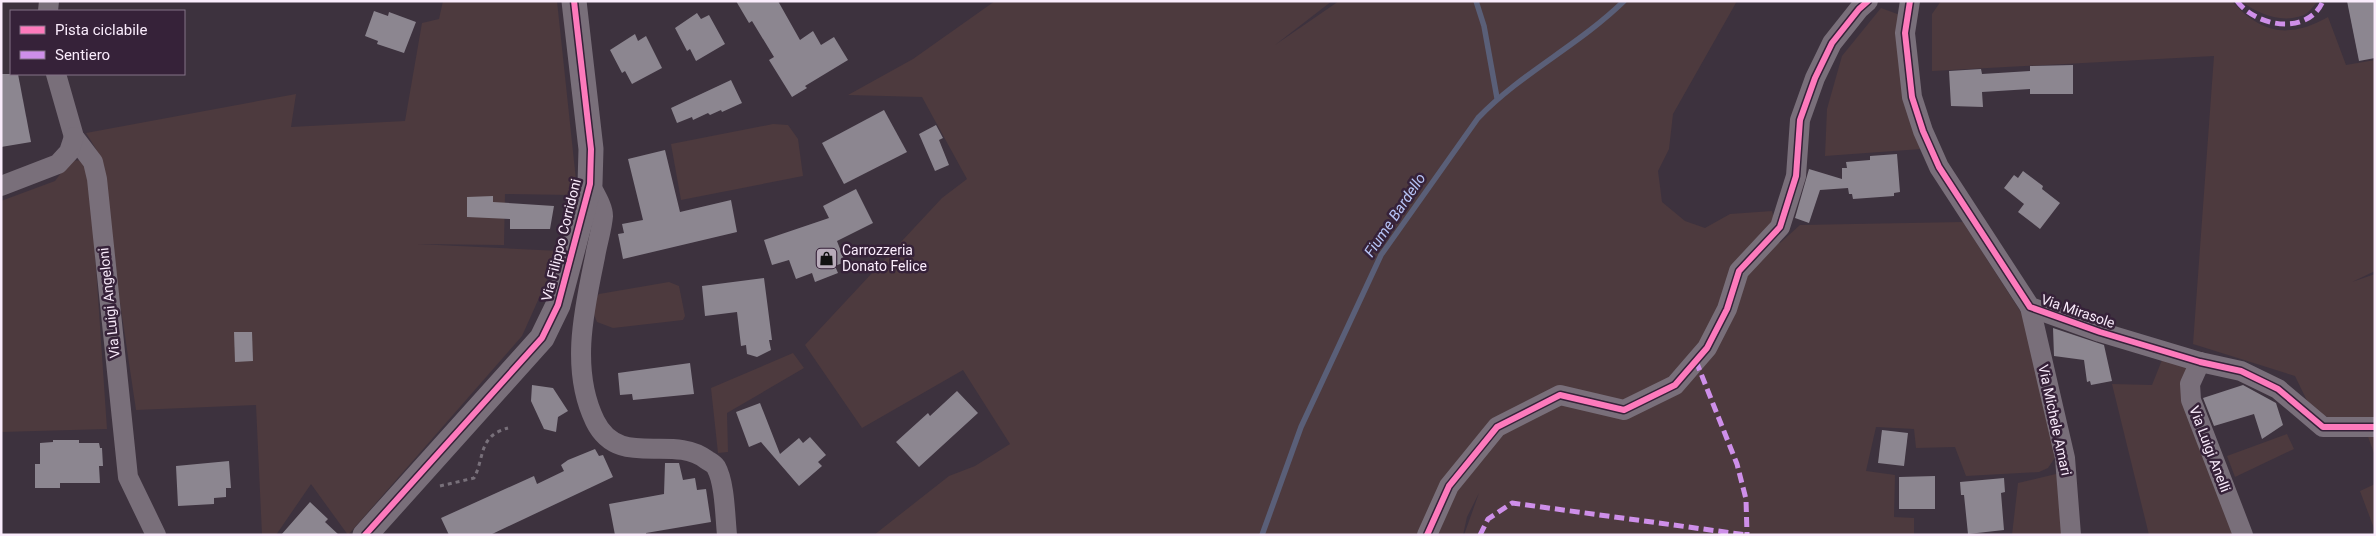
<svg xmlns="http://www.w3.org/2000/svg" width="2376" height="536" font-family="Roboto,sans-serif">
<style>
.green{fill:#4d3a3e}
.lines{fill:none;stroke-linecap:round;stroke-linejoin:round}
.stream{stroke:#5a5f78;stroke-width:5.5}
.building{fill:#8c8690}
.path{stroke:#78707a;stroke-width:3;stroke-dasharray:4 4;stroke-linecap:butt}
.minor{stroke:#796f7a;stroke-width:20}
.tertiary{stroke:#796f7a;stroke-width:25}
.quiet{stroke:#ce8fe9;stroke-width:5;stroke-dasharray:10 5;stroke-linecap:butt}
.cycleway-casing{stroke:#362239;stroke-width:9}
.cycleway{stroke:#fd7abc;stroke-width:6}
.labels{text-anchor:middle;stroke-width:5;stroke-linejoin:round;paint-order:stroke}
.street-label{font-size:14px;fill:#faecfc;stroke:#362239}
.poi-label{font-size:14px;fill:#faecfc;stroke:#362239;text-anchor:start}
.water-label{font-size:15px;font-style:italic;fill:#b6c3f6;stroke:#362239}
</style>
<rect width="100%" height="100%" fill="#3d323e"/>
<g class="green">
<path d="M443,1H557L576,180L572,195L505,194L504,245L417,244L560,251L522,336L348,535L311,484L276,535H262L256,405L136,410L105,202C107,167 105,163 86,133L296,94L291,127L405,121L422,23L439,19Z"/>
<polygon points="995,1 1332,1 1275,45 1339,1 1737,1 1673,114 1669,149 1658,171 1662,202 1685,221 1705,228 1730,214 1772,211 1780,243 1800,225 1963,222 2024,317 2056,456 2048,468 2039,472 1966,476 1955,447 1916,448 1914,429 1876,427 1866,471 1895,475 1894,517 1914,518 1914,535 1464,535 1479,493 1467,517 1463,535 874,535 949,476 975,466 1010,444 963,370 862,428 805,345 942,198 967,179 922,97 848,95 913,59"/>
<path d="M1941,1H2232C2261,34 2289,39 2328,17L2346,65L2375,60V271L2352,282L2375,274V456L2367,434L2349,425L2312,411L2295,376L2193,344L2214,56L1932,71V14Z"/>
<path d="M2241,1H2318C2314,5 2309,13 2304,15C2282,24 2258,14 2241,1Z"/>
<polygon points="1881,8 1900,15 1921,149 1825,156 1827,109 1842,56"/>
<polygon points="773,124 788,125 798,139 803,176 681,200 671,144"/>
<polygon points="82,160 90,179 107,429 1,432 1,201 55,181 70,161"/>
<path d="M669,282L679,286L685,316L683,320L613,328L597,322C592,311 591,303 599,294Z"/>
<polygon points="793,353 804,368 727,413 728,452 718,453 711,388"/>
<polygon points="2162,360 2191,366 2234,535 2149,535 2112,384 2152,385"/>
<polygon points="2287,434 2294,449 2235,477 2227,456"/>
<polygon points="2060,473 2066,535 2012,535 2018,483"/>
<polygon points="2375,484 2375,531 2360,491"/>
</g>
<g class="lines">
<g class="stream">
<polyline points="1476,1 1484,26 1497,98"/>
<path d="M1262,535L1301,427L1381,255L1478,118C1521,73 1579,45 1624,1"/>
</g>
</g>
<g class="building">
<polygon points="736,1 778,1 800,40 813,31 821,45 834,37 848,60 805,86 807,88 792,97 769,60 774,57 752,21 749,23"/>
<polygon points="2347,1 2375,1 2375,58 2359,61"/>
<polygon points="374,11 388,16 389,12 416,22 404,53 377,44 378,41 365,36"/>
<polygon points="697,13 701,19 709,15 725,44 696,61 690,49 687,51 675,28"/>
<polygon points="635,34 638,41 646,36 662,68 632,84 625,71 622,73 610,50"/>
<polygon points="2073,65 2073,94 2030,94 2030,89 1982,92 1983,107 1951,106 1949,71 1981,69 1982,74 2030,71 2030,66"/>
<polygon points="1,74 18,74 31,142 1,147"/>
<polygon points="731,80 742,103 722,112 721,110 710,115 708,113 693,120 692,117 677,123 671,108"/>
<polygon points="884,110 907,152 844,184 822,143"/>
<polygon points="936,125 943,138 939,140 949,165 935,171 919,134"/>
<polygon points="665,150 680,212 731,200 737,232 623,259 618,234 624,233 622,224 643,220 628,159"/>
<polygon points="1897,154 1900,192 1894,193 1894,196 1853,199 1852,194 1849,194 1848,188 1820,190 1809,223 1795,218 1809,169 1842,179 1842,168 1847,168 1846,162 1870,160 1870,156"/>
<polygon points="2023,171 2043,186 2042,189 2060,203 2040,229 2018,212 2024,204 2004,188 2014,175 2018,178"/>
<polygon points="856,189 873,223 837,241 845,262 835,266 838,273 815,282 812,273 796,279 789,260 772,265 764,240 829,218 823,206"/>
<polygon points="493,196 493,202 554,206 550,229 510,229 510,219 467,217 467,197"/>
<polygon points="764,278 772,340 769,340 771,350 757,357 747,354 746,345 741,346 737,312 705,316 702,286"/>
<polygon points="2053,328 2104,345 2112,381 2091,385 2090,381 2087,382 2084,360 2054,356"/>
<polygon points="234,332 252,332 253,361 235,362"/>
<polygon points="690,363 694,394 633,400 632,394 620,395 618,373"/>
<polygon points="532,385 553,388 568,411 558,417 556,432 544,429 531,401"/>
<polygon points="2243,385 2276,403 2283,425 2262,439 2254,414 2214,426 2203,398"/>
<polygon points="957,391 978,413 919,467 896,442 928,413 930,416"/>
<polygon points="760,403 780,454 799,438 803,443 810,437 826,455 818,462 822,466 799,486 761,442 749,447 736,412"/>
<polygon points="1882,430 1908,433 1904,466 1878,463"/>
<polygon points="53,440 79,440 79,443 99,443 100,448 102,448 103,466 99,466 100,483 60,483 60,488 35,488 35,464 40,464 40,443 53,442"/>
<polygon points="595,449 599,456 603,455 613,477 490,535 449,535 441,518 534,476 537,484 564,471 561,465 568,460"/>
<polygon points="229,461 231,488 226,488 226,497 214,498 214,504 178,506 176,466"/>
<polygon points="665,463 679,463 683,480 695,478 697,490 706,489 711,522 646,533 646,535 615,535 609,504 664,494"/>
<polygon points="1935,476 1935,509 1899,509 1899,477"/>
<polygon points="2004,478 2005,492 2001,493 2004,530 1968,534 1964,495 1961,495 1960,482"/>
<polygon points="310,502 328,519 325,522 339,535 281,535"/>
</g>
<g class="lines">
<path class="path" d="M440,486L474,478C485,457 478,436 508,428"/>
<g class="minor">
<polyline points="1910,1 1905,33 1912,97 1923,131 1939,167 2030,307 2100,332 2200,362 2241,371 2278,389 2323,427 2375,427"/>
<polyline points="48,11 49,1"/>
<polyline points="56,74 74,137 93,162 97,179 128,477 156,535"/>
<path d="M590,184C594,193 603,206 603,216C602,229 597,244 595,257C584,310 570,370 595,421C619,470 672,433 707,460C710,462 714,464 716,467C725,483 725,516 727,535"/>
<polyline points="1,186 58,164 69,152 74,137"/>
<polyline points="2030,307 2065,458 2071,535"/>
<polyline points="2200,362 2190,384 2191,400 2243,535"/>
<polyline points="1427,535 1449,486 1497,427 1560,395 1624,410 1675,385 1707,348 1727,309 1739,271 1780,227 1796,176 1800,120 1815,78 1832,43 1859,9 1868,1"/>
</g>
<polyline class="tertiary" points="365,535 542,338 558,305 590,184 591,149 574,1"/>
<g class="quiet">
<path d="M2237,1C2256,27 2308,36 2323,1"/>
<polyline points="1696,361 1737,464 1746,499 1747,534"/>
<polyline points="1480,535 1488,519 1512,503 1747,535"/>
</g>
<defs>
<g id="cycleway">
<polyline points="1910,1 1905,33 1912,97 1923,131 1939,167 2030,307 2100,332 2200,362 2241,371 2278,389 2323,427 2375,427"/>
<polyline points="365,535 542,338 558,305 590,184 591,149 574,1"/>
<polyline points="1427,535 1449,486 1497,427 1560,395 1624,410 1675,385 1707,348 1727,309 1739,271 1780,227 1796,176 1800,120 1815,78 1832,43 1859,9 1868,1"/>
</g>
</defs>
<use href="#cycleway" class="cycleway-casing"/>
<use href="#cycleway" class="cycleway"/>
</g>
<defs>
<symbol id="shop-square" viewBox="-11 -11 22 22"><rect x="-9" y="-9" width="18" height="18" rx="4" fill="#b8abba" stroke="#362239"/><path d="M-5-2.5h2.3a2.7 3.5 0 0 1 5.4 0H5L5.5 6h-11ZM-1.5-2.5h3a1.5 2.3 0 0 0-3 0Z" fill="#111"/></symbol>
</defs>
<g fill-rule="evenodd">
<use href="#shop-square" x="814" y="246" width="25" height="25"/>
</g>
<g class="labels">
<g class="street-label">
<text transform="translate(561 240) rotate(-76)" y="5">Via Filippo Corridoni</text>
<text transform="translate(109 303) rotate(-96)" y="5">Via Luigi Angeloni</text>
<text transform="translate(2078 311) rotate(19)" y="5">Via Mirasole</text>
<text transform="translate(2055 420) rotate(78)" y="5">Via Michele Amari</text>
<text transform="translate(2210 449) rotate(69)" y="5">Via Luigi Anelli</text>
</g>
<g class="poi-label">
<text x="842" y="255">Carrozzeria<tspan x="842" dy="16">Donato Felice</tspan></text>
</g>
<g class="water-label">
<text transform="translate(1395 215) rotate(-56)" y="5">Fiume Bardello</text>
</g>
</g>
<rect width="2376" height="536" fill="none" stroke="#faecfc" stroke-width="5"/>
<rect x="10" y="10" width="175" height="65" fill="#362239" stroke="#847387"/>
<rect x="20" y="26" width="25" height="8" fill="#fd7abc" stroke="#847387"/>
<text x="55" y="35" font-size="15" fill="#faecfc">Pista ciclabile</text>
<rect x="20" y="51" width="25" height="8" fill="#ce8fe9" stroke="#847387"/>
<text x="55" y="60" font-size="15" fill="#faecfc">Sentiero</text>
</svg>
